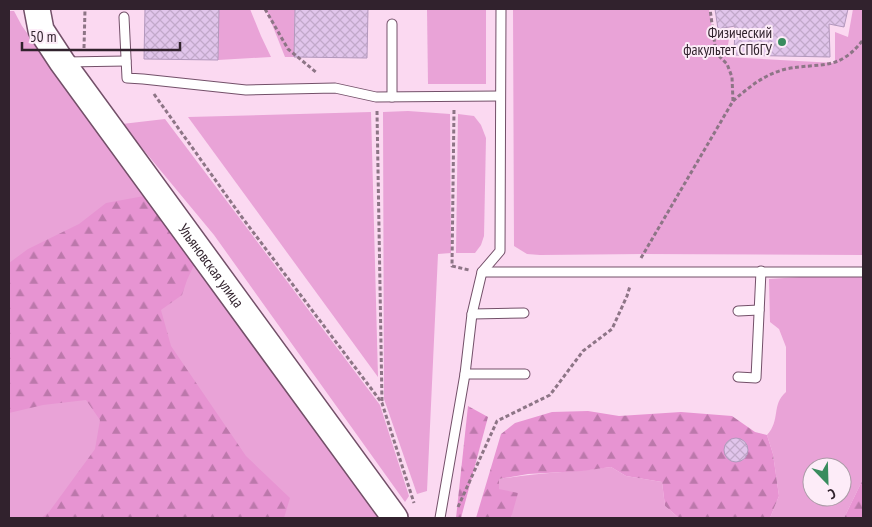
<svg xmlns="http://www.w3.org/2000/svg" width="872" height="527" font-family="'PT Sans Narrow',sans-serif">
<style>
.green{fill:#e9a3d7;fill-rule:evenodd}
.forest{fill:url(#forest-firs);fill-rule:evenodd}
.building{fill:url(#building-cross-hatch);stroke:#b398bd}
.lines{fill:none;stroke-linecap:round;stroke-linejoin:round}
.lane-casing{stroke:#735069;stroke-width:11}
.secondary-casing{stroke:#735069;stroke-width:28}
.path{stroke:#8d7586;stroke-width:3;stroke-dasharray:4 2.5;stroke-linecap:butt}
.lane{stroke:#fff;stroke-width:9}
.secondary{stroke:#fff;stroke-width:25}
.poi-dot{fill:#398c5e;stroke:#fdecf8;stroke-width:2}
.labels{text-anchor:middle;stroke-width:4;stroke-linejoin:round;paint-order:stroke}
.poi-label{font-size:15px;fill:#31222d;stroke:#fdecf8;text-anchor:end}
.street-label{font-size:15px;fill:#31222d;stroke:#fdecf8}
</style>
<defs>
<pattern id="forest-firs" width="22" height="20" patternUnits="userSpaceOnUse" patternTransform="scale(1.25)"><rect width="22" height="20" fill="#e794d2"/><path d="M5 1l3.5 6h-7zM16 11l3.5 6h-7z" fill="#bc78ab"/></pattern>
<pattern id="building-cross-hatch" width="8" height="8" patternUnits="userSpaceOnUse" patternTransform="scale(1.25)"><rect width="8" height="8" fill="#e1c5eb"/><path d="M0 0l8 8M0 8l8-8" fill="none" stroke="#c2a9ca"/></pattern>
</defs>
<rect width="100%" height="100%" fill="#fbd9f1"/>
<g class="green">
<polygon points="219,9 250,9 261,36 271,57 218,60"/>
<polygon points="266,9 295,9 294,57 285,57"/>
<polygon points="427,9 486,9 486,84 428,84"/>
<polygon points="513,9 709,9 713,34 730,33 726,57 835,63 835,32 848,37 853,9 863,9 863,255 643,254 540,255 527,254 514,246"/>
<polygon points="9,11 14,11 22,26 144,196 195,263 379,518 9,518"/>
<polygon points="408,111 450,114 451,253 438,254 427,491 417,494 384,399 383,112"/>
<polygon points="371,112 378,377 188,117"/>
<polygon points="458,114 474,116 481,125 486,138 484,236 481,245 475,253 456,253"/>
<polygon points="165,119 380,405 409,496 405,502 214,235 122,124"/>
<path d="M863,273V479L844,518H770L779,496L773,454L767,435C781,420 771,405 786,392V347L779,329L770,322L769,279ZM812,467H842V497H812Z"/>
<path d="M611,467L626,476L662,482L665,506L679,518H511L512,511L499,489V479C536,473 574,472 611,467Z"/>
</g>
<g class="forest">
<polygon points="144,196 195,263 187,280 182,295 161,310 171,346 246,456 290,498 284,518 41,518 49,512 95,449 100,420 86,400 43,405 9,413 9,263 28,249 79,224 106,203"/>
<polygon points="468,406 488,417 461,518 456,518"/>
<path d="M588,411L619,416L681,412L732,416L755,432L767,435L773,454L779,496L770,518H679L665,506L662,482L626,476L611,467L582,471L528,474L499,479V489L518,493L511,518H476L501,434L515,423L552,412ZM737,438L745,442L748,451L744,459L735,462L727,458L724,449L728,441Z"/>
<polygon points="863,479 863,518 844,518"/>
</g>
<g class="building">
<polygon points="145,9 219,9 218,60 144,59"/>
<polygon points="295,9 368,9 367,58 294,57"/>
<polygon points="715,9 848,9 844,27 829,24 830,57 734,55 735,26 718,29"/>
<circle cx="736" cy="450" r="12"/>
</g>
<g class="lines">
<defs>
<g id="lane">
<polyline points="124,17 127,78 143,79 246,90 335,88 376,97 500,96"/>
<polyline points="66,62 126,61"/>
<polyline points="392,97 392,24"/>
<polyline points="482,272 863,272"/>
<polyline points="738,311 759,310"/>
<polyline points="472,314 524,313"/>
<polyline points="465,374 525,374"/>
<polyline points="738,377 756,378 761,271"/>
<polyline points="440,518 465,374 472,314 482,272 500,251 501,9"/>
</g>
<g id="secondary">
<path id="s1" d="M37,9L41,30L62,62L395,518"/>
</g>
</defs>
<use href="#lane" class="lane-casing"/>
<use href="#secondary" class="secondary-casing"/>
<g class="path">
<polyline points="265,9 288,49 317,73"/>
<polyline points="84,48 85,9"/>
<polyline points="154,94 241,216 382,403 414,503"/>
<path d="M733,101C749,87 765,74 786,69C821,62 838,72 863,40"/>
<polyline points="454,110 452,266 469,270"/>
<polyline points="377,111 382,403"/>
<polyline points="641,258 733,101 732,77 727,64 716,53 710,9"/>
<polyline points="458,507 497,421 550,395 583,351 612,329 627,296 630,286"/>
</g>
<use href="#lane" class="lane"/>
<use href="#secondary" class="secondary"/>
</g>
<circle class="poi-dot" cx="782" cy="42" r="5"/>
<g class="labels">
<g class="poi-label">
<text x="772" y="38">Физический<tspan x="772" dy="17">факультет СПбГУ</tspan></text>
</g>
<g class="street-label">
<text dy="5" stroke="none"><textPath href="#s1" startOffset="312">Ульяновская улица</textPath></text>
</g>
</g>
<rect width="872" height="527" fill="none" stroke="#31222d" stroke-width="20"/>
<g transform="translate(827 482) rotate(157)"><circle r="24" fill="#fdecf8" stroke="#ab9ba7"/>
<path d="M0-4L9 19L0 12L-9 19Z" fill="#398c5e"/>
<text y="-8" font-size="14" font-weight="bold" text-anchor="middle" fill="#31222d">С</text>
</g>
<path d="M22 42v8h158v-8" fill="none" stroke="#31222d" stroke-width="2.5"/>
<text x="30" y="42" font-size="15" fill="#31222d" stroke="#fdecf8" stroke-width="4" paint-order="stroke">50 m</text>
</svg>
